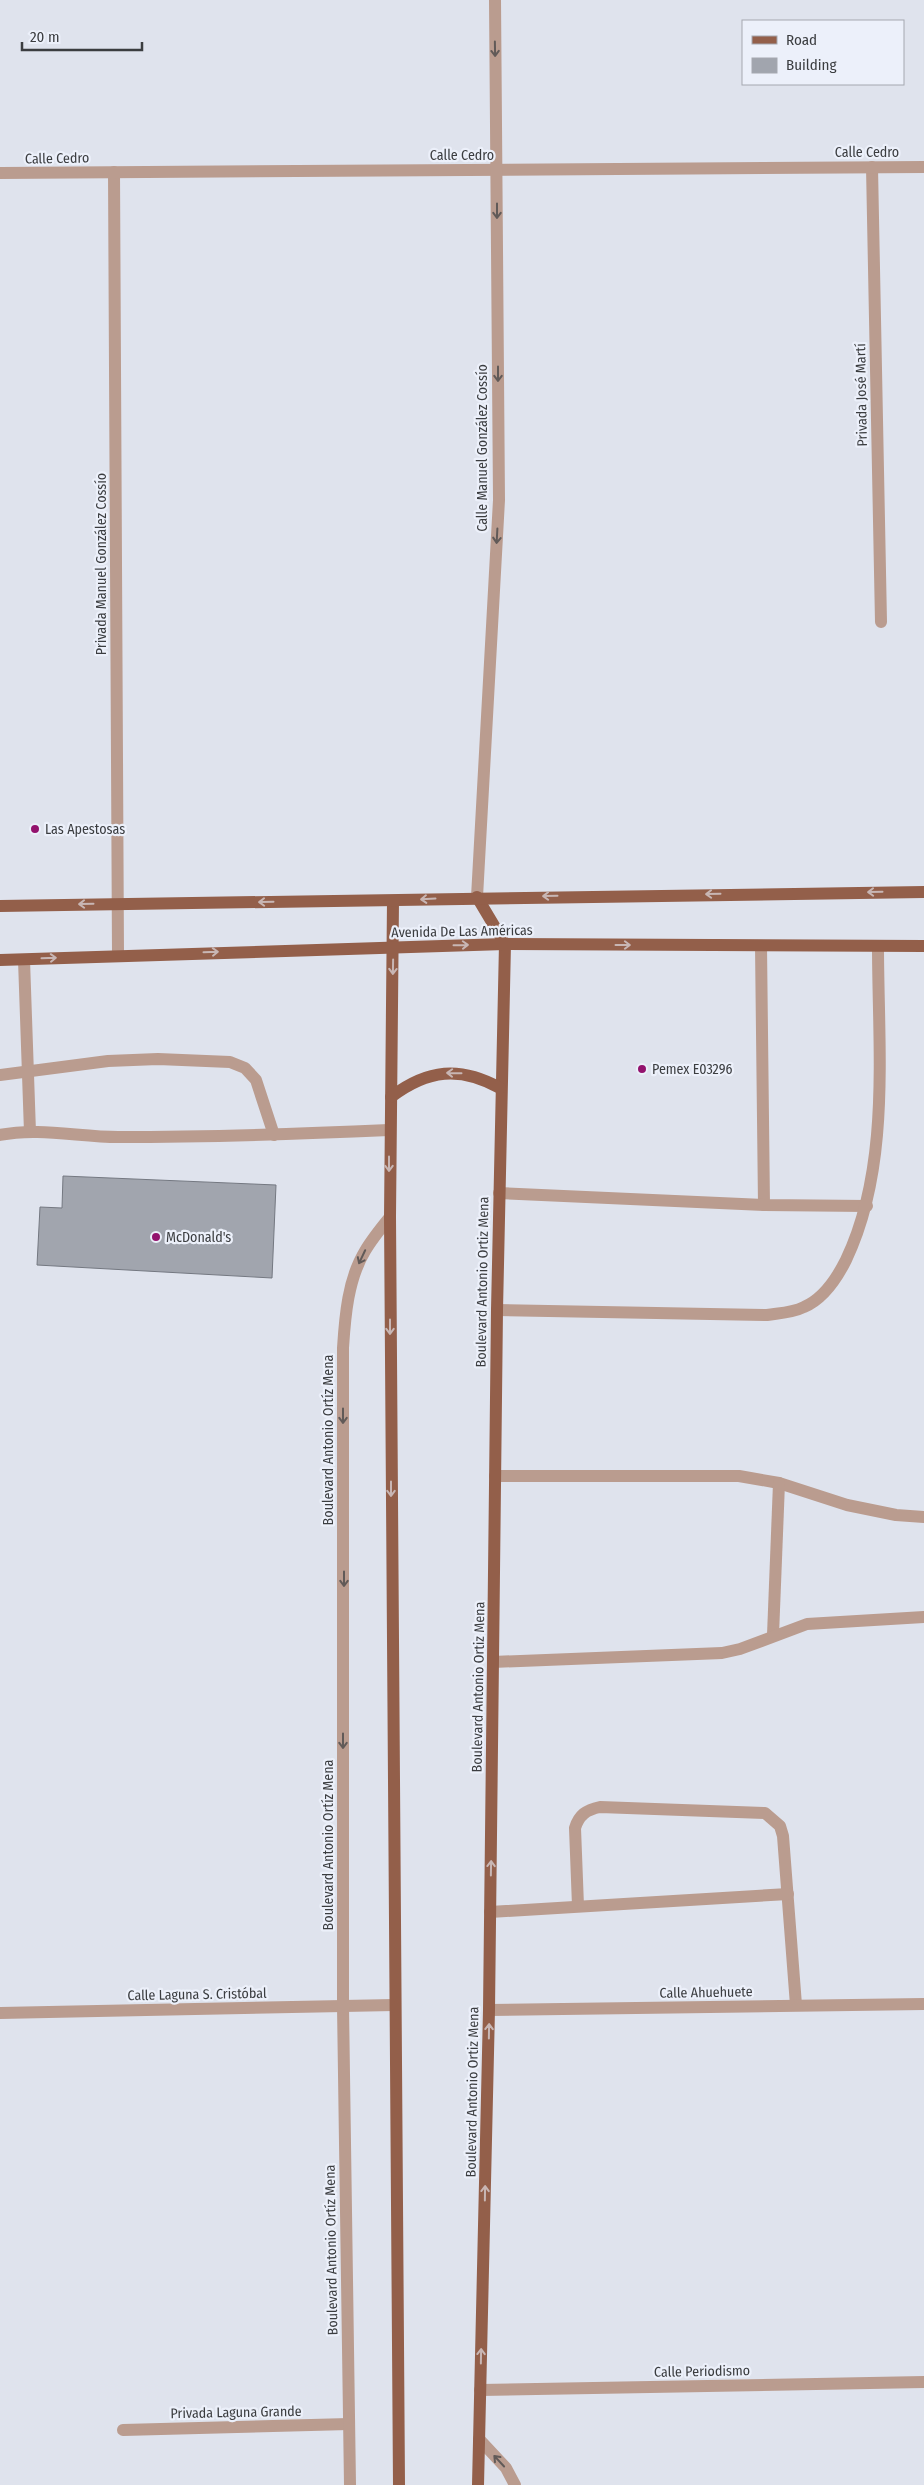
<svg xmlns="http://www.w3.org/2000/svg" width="924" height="2485" font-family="'Fira Sans Condensed',sans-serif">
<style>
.building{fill:#a1a5ae;stroke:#747881}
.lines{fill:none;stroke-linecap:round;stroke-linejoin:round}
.minor{stroke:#ba9c8f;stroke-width:12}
.major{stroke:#935f4a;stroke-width:12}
.oneway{stroke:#615a58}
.oneway2{stroke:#c8b6b4}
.poi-dot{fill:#93126d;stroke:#ecf0fa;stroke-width:2}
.labels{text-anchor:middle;stroke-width:4.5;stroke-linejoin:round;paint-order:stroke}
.street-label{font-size:14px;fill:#3b3d40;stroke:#ecf0fa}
.poi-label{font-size:14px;fill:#3b3d40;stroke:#ecf0fa;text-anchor:start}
</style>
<rect width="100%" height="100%" fill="#dfe3ed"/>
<polygon class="building" points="63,1176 276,1185 272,1278 37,1265 40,1207 62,1208"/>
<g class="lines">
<g class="minor">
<polyline points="872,167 881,622"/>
<polyline points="114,172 118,955"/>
<polyline points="0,173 924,167"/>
<polyline points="477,897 499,500 495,0"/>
<polyline points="761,946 764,1205"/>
<polyline points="24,960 30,1132"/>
<polyline points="0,1075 108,1061 158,1059 230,1062 245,1068 256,1080 274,1135"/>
<path d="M0,1135C38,1127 79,1137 118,1137C209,1137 299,1134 389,1130"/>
<polyline points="499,1193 764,1205 867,1206"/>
<path d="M497,1310L767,1315C780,1313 792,1313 804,1307C823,1299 837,1278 846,1260C891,1166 878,1048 878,946"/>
<polyline points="495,1476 739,1476 779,1483 847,1505 896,1515 924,1517"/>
<polyline points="773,1635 779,1483"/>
<polyline points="493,1662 722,1653 740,1649 807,1624 924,1617"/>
<path d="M578,1906L575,1828C579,1815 586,1810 600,1807L765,1813L780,1826L783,1836L796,2005"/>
<polyline points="490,1912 788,1894"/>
<polyline points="489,2010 924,2004"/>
<polyline points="0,2013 394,2005"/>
<polyline points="480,2390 924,2382"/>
<polyline points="123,2430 349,2424"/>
<polyline points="479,2439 506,2468 515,2485"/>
<path d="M350,2485L343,2006V1348C345,1316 348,1279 365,1251C372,1239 381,1228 390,1217"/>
</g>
<g class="major">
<polyline points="477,897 505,944 497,1310 489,2010 478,2485"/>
<polyline points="393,901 390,1217 399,2485"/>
<path d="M0,906C308,900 616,895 924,892"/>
<polyline points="0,960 505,944 924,946"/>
<path d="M391,1097C428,1069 460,1066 500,1088"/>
</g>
</g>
<defs><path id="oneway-shaft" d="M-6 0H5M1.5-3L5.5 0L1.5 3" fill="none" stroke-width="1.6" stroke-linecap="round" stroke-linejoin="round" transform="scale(1.25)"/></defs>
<g class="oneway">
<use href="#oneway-shaft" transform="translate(495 49) rotate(89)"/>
<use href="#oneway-shaft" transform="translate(497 211) rotate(90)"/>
<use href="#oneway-shaft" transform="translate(498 374) rotate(90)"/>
<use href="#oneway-shaft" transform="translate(497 536) rotate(93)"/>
<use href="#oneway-shaft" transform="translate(362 1257) rotate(115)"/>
<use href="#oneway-shaft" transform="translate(343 1416) rotate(90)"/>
<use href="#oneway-shaft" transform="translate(344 1579) rotate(90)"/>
<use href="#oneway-shaft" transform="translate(343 1741) rotate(90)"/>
<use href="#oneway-shaft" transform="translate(499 2461) rotate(-133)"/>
</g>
<g class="oneway2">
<use href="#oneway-shaft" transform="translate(875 892) rotate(179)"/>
<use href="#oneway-shaft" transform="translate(713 894) rotate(179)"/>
<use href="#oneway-shaft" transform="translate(550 896) rotate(179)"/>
<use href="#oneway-shaft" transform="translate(428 899) rotate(177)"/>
<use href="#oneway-shaft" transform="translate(266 902) rotate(179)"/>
<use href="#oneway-shaft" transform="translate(86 904) rotate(179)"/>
<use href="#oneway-shaft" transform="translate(461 945) rotate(-1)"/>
<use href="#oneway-shaft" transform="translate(623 945)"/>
<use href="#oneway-shaft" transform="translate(211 952) rotate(-2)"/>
<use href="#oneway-shaft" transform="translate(49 958) rotate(-2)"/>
<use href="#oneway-shaft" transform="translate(393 967) rotate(91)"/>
<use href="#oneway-shaft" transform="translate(454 1073) rotate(-179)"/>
<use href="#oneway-shaft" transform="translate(389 1164) rotate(90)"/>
<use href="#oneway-shaft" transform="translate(390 1327) rotate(90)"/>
<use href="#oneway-shaft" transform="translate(391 1489) rotate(90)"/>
<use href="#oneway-shaft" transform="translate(491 1868) rotate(-89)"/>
<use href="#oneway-shaft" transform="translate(489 2031) rotate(-89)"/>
<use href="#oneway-shaft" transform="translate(485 2193) rotate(-89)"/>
<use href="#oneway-shaft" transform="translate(481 2356) rotate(-89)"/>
</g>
<g class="poi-dot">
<circle cx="35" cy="829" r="5"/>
<circle cx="642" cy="1069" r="5"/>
<circle cx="156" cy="1237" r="5"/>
</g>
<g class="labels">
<g class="street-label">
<text x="867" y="157">Calle Cedro</text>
<text x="462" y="160">Calle Cedro</text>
<text transform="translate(57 158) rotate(-1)" y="5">Calle Cedro</text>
<text transform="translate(861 395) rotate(-91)" y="5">Privada José Martí</text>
<text transform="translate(482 448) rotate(-90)" y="5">Calle Manuel González Cossío</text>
<text transform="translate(101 564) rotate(-90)" y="5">Privada Manuel González Cossío</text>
<text transform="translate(462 931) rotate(-1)" y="5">Avenida De Las Américas</text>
<text transform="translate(482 1282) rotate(-89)" y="5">Boulevard Antonio Ortiz Mena</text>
<text transform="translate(328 1440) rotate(-90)" y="5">Boulevard Antonio Ortíz Mena</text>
<text transform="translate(478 1687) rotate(-89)" y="5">Boulevard Antonio Ortiz Mena</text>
<text transform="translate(328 1845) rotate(-90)" y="5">Boulevard Antonio Ortíz Mena</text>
<text transform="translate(706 1992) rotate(-1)" y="5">Calle Ahuehuete</text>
<text transform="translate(197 1994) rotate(-1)" y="5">Calle Laguna S. Cristóbal</text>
<text transform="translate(472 2092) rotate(-89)" y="5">Boulevard Antonio Ortiz Mena</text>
<text transform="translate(331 2250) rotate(-91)" y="5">Boulevard Antonio Ortíz Mena</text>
<text transform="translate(702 2371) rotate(-1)" y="5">Calle Periodismo</text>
<text transform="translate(236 2412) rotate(-1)" y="5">Privada Laguna Grande</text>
</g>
<g class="poi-label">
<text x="45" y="834">Las Apestosas</text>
<text x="652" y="1074">Pemex E03296</text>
<text x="166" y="1242">McDonald's</text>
</g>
</g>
<rect x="742" y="20" width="162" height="65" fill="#ecf0fa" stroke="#a5a8b0"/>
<rect x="752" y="36" width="25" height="8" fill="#935f4a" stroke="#a5a8b0"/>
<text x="786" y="45" font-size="15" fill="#3b3d40">Road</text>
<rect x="752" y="58" width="25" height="15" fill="#a1a5ae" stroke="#a5a8b0"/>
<text x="786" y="70" font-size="15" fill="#3b3d40">Building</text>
<path d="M22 42v8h120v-8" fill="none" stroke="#3b3d40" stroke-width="2.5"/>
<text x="30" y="42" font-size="15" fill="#3b3d40" stroke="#ecf0fa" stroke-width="4" paint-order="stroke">20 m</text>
</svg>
